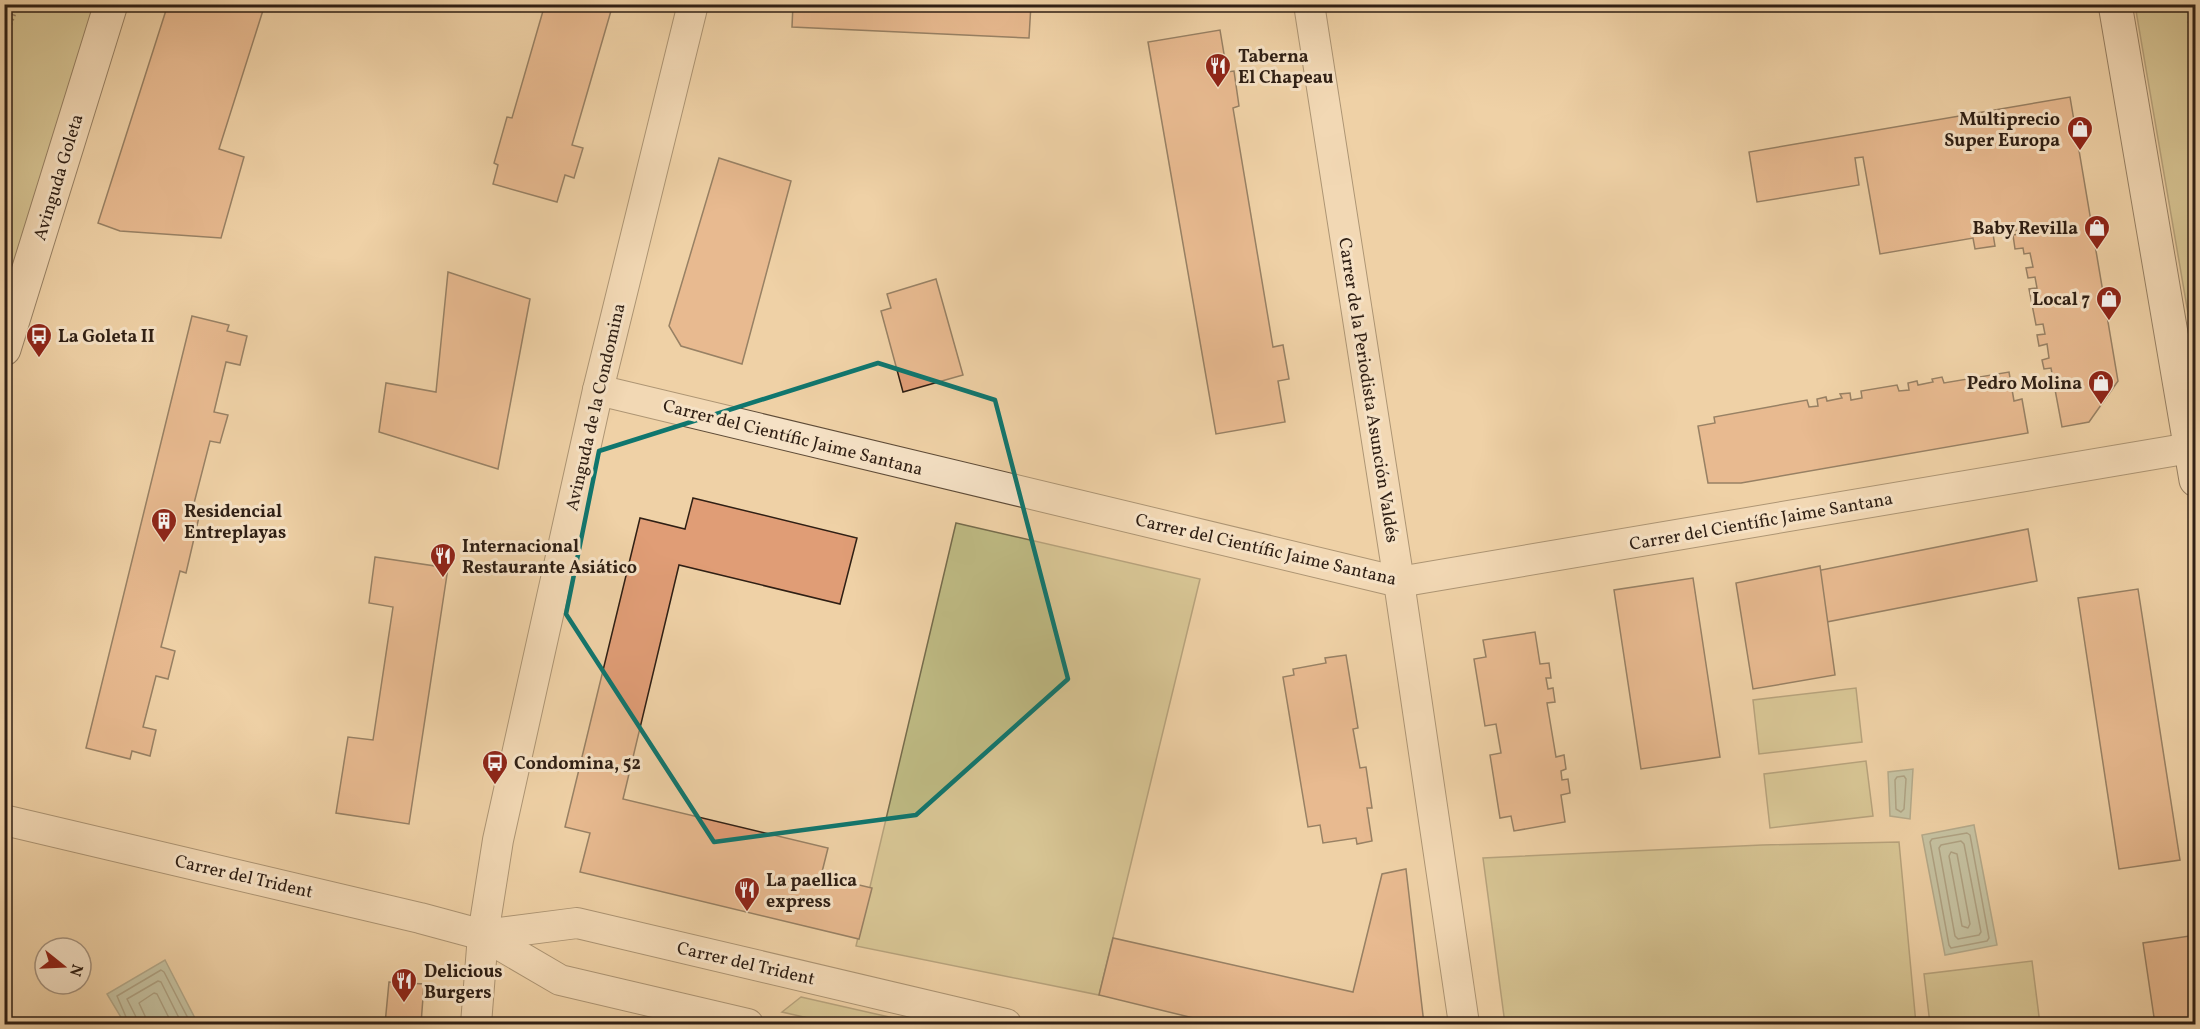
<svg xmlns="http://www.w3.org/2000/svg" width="2200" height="1029" font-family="Vollkorn,serif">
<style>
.green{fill:#beba83;stroke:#766c4c;stroke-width:1.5}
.water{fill:#9ab7a4;stroke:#6f7a6a;stroke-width:1.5}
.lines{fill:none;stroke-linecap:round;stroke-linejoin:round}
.shore{stroke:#646b5c;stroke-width:1.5}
.building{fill:#e09d76;stroke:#2f1f14;stroke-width:1.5}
.street-casing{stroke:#5f4c38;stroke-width:32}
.secondary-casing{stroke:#2f1f14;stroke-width:35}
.path{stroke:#2f1f14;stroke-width:4;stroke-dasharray:1.5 3;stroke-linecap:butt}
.street{stroke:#f5e1c5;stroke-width:30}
.secondary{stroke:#f5e1c5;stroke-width:33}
.marked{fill:none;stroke:#0f766e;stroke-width:4.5;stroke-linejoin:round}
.labels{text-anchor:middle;stroke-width:6;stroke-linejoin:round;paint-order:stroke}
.poi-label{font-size:18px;font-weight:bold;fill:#2f1f14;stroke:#f5e1c5;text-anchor:start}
.street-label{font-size:18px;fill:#2f1f14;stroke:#f5e1c5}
</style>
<rect width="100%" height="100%" fill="#efd1a6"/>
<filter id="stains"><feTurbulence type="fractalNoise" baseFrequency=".00333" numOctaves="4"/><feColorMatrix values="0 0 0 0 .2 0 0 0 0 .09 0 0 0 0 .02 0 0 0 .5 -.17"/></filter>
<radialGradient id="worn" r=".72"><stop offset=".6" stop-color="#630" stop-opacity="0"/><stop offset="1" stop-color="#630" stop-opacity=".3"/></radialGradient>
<g class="green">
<polygon points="5,5 95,5 5,301"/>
<polygon points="2135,5 2195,5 2195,354"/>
<polygon points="956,523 1200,579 1099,995 856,946"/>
<polygon points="1856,688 1862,742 1759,754 1753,700"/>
<polygon points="1866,761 1873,816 1770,828 1764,774"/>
<polygon points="1899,842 1916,1024 1505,1024 1483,858 1762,845"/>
<polygon points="2032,961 2040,1024 1930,1024 1924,974"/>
<polygon points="801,997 920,1024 834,1024 782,1012"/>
</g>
<g class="water">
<polygon points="1913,769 1910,819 1890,816 1888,772"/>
<polygon points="1974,825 1997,945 1945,955 1922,835"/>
<polygon points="165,960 198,1024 125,1024 107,994"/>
</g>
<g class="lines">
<g class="shore">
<polygon points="1904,776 1906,779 1904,809 1901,812 1896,809 1895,780 1897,777"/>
<polygon points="1967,833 1970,835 1989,938 1987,941 1951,948 1949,945 1930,842 1932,839"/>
<polygon points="1961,841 1964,844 1981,932 1979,935 1958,939 1955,936 1939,848 1941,845"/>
<polygon points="1951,852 1957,854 1970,924 1968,928 1962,926 1949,856"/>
<polyline points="129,1024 117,996 161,970 164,972 191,1024"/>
<polyline points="137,1024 136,1017 127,999 158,981 161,982 182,1024"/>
<polyline points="146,1024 145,1016 139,1003 154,993 157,994 172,1024"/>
</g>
</g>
<g class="building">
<polygon points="168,4 265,4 219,149 244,157 221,238 120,231 98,223"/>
<polygon points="545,4 613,4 572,145 583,148 574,178 565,175 557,202 493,184 498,165 494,163 507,117 512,118"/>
<polygon points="793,4 1031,4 1029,38 792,27"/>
<polygon points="1220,30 1227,72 1234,71 1239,106 1233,108 1273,347 1283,345 1289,379 1278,381 1285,422 1216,434 1148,42"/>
<polygon points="2070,97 2118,381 2089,422 2062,427 2051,368 2044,369 2042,360 2049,358 2047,344 2039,346 2037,335 2045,334 2043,324 2036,325 2029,289 2037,288 2035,277 2028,278 2026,268 2033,267 2030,253 2024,254 2023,248 2015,249 2013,235 2020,234 2019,230 1993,234 1995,246 1975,249 1973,238 1880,254 1863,157 1855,158 1859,185 1757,202 1749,152"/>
<polygon points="719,158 791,181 742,364 681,346 669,326"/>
<polygon points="448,272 530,299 498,469 379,432 386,383 436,392"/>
<polygon points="936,279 963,375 903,392 881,311 891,308 887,294"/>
<polygon points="192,316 229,325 227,331 247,336 240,365 226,362 214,412 228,415 220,443 210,441 191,515 199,517 186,573 180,571 161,647 175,651 168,679 156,676 143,727 156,730 150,756 132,751 130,759 86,748"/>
<polygon points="2009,372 2014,401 2022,399 2028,433 1741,483 1708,483 1698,426 1715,423 1714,417 1807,400 1809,407 1818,406 1817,399 1826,397 1827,401 1842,398 1840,394 1850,393 1851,400 1862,398 1861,391 1897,385 1899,391 1909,390 1908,383 1917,381 1918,385 1933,382 1932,379 1942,377 1944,383"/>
<polygon points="693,498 857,538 840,604 679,565 623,799 828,848 821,876 872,888 859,939 580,872 590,833 565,827 640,518 685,529"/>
<polygon points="2028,529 2037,581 1806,626 1796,575"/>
<polygon points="375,557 448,568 409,824 336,813 348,737 373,740 393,607 369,603"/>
<polygon points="1820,566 1835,675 1753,689 1736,583"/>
<polygon points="1693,578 1720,757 1641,769 1614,590"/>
<polygon points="2138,589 2180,860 2119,869 2078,598"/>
<polygon points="1535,632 1540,664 1549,663 1551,678 1546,678 1548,689 1553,688 1555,702 1547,703 1556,757 1564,755 1566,769 1561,771 1562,780 1568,779 1570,793 1561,795 1565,822 1514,831 1511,816 1500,818 1490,755 1501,753 1496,724 1485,726 1474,659 1486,657 1483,640"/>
<polygon points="1346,655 1358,728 1353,729 1360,768 1366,767 1372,808 1367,808 1372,841 1357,844 1356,838 1323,843 1320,825 1308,827 1283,677 1294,675 1293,669 1326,663 1325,658"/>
<polygon points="1406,869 1424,1024 1218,1024 1099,995 1113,938 1353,992 1382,874"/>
<polygon points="2196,935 2196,1024 2155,1024 2143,943"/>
<polygon points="389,982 424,984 421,1024 385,1024"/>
</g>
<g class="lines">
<defs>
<g id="street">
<polyline points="1309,4 1399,582 1464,1024"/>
<polyline points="598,390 1399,582 2190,448"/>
<polyline points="4,820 420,918 483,935 560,980 748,1024"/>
<polyline points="483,935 577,923 1006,1024"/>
<polyline points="476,1024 483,935 498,840 598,390 693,4"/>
</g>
<g id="secondary">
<polyline points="2115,4 2196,480"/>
<polyline points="4,349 111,4"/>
</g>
</defs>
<use href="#street" class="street-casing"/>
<use href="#secondary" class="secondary-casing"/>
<g class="path">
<polyline points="2185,4 2190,13"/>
<path d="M2194,4C2187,19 2189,31 2196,44"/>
<polyline points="4,41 18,4"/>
</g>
<use href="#street" class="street"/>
<use href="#secondary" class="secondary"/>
</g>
<path d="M0 0H2200V1029H0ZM878,363L995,400L1068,679L916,815L714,842L566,614L599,451Z" fill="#efd1a6" fill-opacity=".55" fill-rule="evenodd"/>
<path class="marked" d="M878,363L995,400L1068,679L916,815L714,842L566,614L599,451Z"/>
<defs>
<symbol id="restaurant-pin" viewBox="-11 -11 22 30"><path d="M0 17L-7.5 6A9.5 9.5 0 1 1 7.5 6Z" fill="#8f2418" stroke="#f5e1c5"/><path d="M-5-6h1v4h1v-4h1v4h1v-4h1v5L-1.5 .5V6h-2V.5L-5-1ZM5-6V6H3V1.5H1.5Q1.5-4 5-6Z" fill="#fff"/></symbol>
<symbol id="shop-pin" viewBox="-11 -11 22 30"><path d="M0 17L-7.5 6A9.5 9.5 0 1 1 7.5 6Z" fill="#8f2418" stroke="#f5e1c5"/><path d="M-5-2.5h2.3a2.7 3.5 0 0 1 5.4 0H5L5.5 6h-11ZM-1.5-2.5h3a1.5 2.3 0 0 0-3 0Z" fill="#fff"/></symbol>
<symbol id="bus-pin" viewBox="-11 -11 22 30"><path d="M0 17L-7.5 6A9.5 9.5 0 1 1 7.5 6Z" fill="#8f2418" stroke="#f5e1c5"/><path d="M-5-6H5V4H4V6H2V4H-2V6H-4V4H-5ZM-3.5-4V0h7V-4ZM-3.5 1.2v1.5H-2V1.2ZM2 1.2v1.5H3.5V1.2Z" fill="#fff"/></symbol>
<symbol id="building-pin" viewBox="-11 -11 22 30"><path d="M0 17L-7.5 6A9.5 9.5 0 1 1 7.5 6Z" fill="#8f2418" stroke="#f5e1c5"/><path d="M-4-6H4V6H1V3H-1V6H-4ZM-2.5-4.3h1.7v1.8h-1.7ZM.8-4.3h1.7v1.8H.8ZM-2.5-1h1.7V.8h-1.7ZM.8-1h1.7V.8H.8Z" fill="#fff"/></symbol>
</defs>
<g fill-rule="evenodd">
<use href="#restaurant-pin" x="1203" y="51" width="30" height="40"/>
<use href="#shop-pin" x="2065" y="114" width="30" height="40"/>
<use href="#shop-pin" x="2082" y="213" width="30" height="40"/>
<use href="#shop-pin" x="2094" y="284" width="30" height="40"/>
<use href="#bus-pin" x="24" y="321" width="30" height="40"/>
<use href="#shop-pin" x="2086" y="368" width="30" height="40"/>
<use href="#building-pin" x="149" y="506" width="30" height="40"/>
<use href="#restaurant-pin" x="428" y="541" width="30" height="40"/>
<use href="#bus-pin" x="480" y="748" width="30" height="40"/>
<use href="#restaurant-pin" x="732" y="875" width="30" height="40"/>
<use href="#restaurant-pin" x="389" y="966" width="30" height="40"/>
</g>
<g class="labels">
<g class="poi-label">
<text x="1238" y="62">Taberna<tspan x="1238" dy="21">El Chapeau</tspan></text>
<text x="2060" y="125" text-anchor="end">Multiprecio<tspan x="2060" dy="21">Super Europa</tspan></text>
<text x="2078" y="234" text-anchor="end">Baby Revilla</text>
<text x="2090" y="305" text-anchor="end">Local 7</text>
<text x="58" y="342">La Goleta II</text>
<text x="2082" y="389" text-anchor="end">Pedro Molina</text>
<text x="184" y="517">Residencial<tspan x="184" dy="21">Entreplayas</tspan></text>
<text x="462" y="552">Internacional<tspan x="462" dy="21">Restaurante Asiático</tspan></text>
<text x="514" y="769">Condomina, 52</text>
<text x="766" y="886">La paellica<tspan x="766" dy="21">express</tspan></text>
<text x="424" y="977">Delicious<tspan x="424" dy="21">Burgers</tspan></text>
</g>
<g class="street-label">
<text transform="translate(58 177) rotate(-73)" y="6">Avinguda Goleta</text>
<text transform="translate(1369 390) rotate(81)" y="6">Carrer de la Periodista Asunción Valdés</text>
<text transform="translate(595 407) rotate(-77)" y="6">Avinguda de la Condomina</text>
<text transform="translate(793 437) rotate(14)" y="6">Carrer del Científic Jaime Santana</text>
<text transform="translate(1761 521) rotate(-10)" y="6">Carrer del Científic Jaime Santana</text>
<text transform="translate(1266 549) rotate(13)" y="6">Carrer del Científic Jaime Santana</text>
<text transform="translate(244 876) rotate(13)" y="6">Carrer del Trident</text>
<text transform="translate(746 963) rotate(13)" y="6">Carrer del Trident</text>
</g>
</g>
<rect width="2200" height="1029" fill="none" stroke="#efd1a6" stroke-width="24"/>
<rect x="6" y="6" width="2188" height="1017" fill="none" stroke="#2f1f14" stroke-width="3"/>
<rect x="12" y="12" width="2176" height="1005" fill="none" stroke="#2f1f14" stroke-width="1.5"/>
<g transform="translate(63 966) rotate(108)"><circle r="28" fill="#f5e1c5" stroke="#a6937e" stroke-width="1.5"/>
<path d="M0-4.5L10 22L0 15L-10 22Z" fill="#8f2418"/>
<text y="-9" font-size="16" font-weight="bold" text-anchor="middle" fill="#2f1f14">N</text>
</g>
<rect width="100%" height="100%" filter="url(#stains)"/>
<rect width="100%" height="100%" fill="url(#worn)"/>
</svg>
